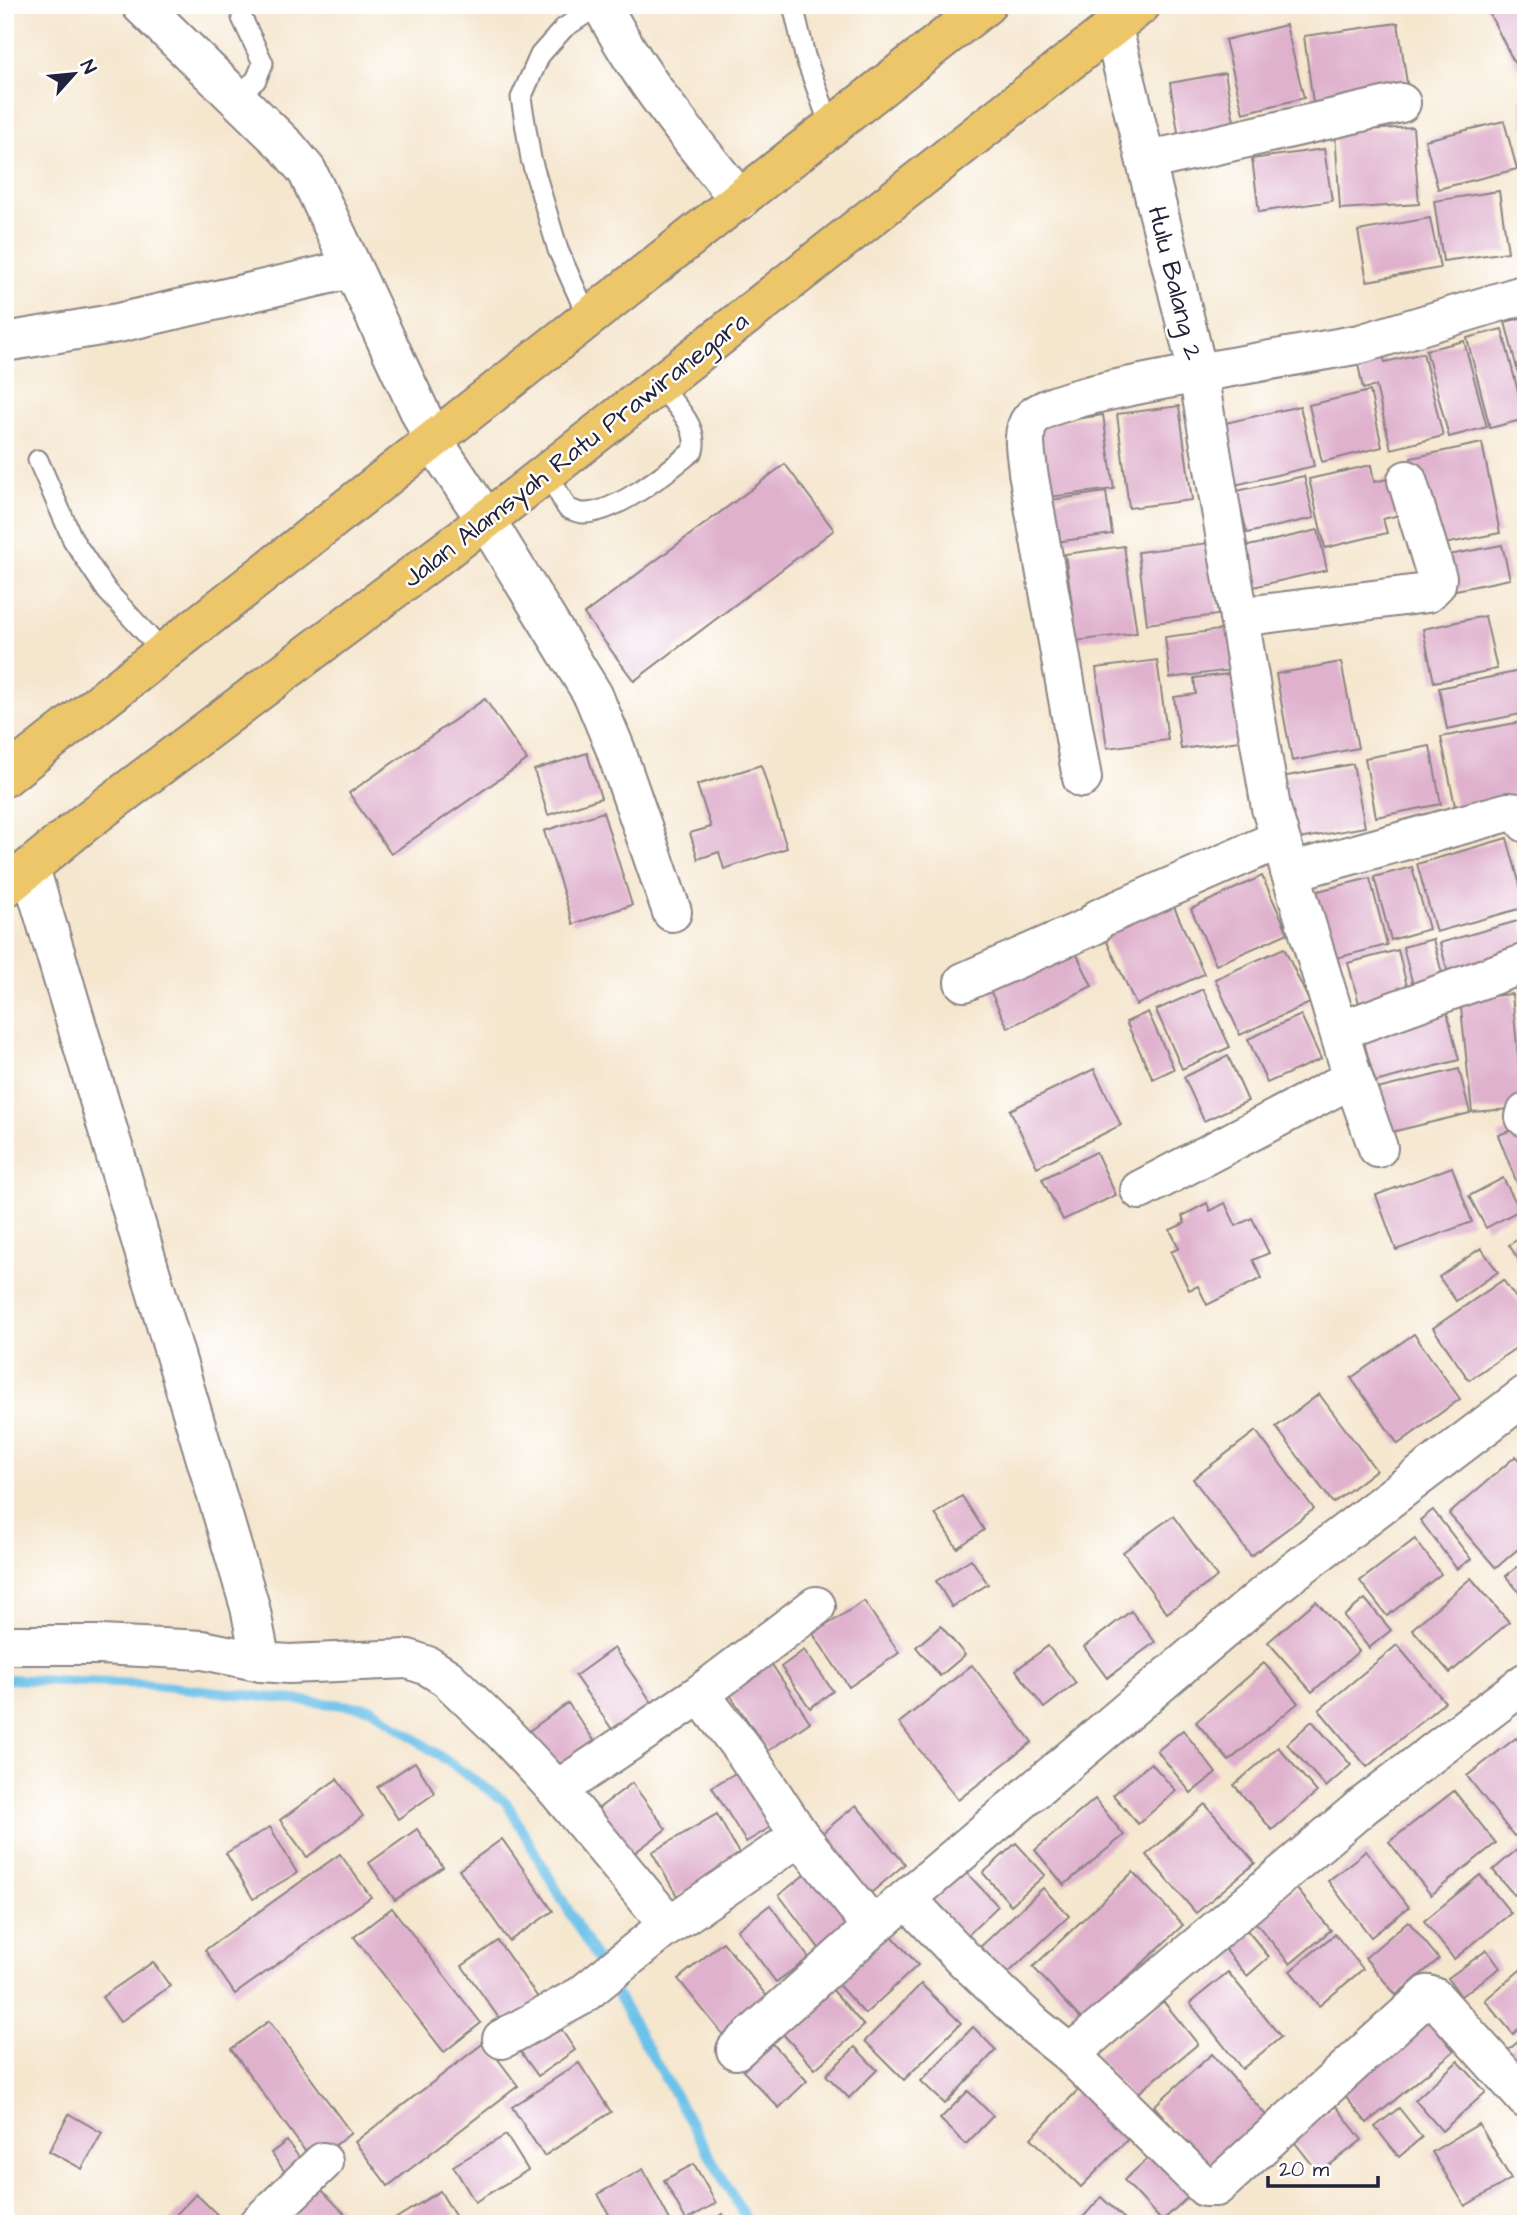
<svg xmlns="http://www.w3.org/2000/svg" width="1531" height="2229" font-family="'Architects Daughter',sans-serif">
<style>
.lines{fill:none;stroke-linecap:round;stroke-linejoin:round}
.stream{stroke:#6cc1e9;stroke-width:10}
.building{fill:#dfb1cd}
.service-casing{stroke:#8c8484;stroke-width:23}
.minor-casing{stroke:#8c8484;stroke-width:42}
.trunk-casing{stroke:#8c8484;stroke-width:42}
.service{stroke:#fff;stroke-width:19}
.minor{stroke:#fff;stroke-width:38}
.trunk{stroke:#ecc669;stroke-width:38}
.labels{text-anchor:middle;stroke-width:5;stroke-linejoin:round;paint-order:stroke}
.street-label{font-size:26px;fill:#22223b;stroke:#fff}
</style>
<rect width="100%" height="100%" fill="#fff"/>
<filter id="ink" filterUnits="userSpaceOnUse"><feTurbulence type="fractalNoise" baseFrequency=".0143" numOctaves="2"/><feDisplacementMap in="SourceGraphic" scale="14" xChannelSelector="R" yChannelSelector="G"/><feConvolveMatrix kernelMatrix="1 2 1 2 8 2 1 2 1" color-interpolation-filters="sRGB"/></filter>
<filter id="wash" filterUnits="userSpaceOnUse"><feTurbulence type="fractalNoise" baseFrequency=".00686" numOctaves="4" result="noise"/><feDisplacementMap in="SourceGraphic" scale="28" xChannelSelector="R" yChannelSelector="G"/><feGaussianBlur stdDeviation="1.57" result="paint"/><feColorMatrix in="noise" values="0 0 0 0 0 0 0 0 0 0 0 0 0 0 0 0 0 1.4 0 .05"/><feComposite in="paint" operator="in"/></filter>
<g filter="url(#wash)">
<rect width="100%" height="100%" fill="#f5e6ce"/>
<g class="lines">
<polyline class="stream" points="5,1679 143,1684 371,1708 506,1802 749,2224"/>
</g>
<g id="blocks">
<g class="building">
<polygon points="1485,5 1526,5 1526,64 1517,68"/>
<polygon points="1398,23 1408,90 1313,103 1304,36"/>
<polygon points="1286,25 1304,98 1243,113 1225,40"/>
<polygon points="1225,73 1235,127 1179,138 1170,83"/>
<polygon points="1526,97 1526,128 1524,128 1520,98"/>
<polygon points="1504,121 1517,169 1438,189 1425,140"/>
<polygon points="1413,127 1419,204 1340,209 1335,132"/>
<polygon points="1324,149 1332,201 1259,212 1252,159"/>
<polygon points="1499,191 1508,252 1443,261 1434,201"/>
<polygon points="1430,218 1440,268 1367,281 1358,231"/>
<polygon points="1526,317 1526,400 1525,400 1505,322"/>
<polygon points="1502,329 1525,419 1490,428 1467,338"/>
<polygon points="1464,341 1487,427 1449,437 1426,350"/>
<polygon points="1382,353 1385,362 1423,353 1443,436 1391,449 1376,386 1363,389 1357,359"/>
<polygon points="1370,391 1382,447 1322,462 1309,405"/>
<polygon points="1179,406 1192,500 1129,508 1117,414"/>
<polygon points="1300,406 1314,466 1231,486 1217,425"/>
<polygon points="1103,415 1114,489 1041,498 1031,425"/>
<polygon points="1482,443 1500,533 1429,547 1411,458"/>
<polygon points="785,464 834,530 634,681 584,614"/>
<polygon points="1371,465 1374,482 1400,476 1408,513 1383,519 1387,533 1325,548 1309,479"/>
<polygon points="1304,476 1314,518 1247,533 1237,491"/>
<polygon points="1106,492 1112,534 1056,542 1050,500"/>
<polygon points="1318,530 1327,570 1253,587 1244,547"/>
<polygon points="1208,543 1218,615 1147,624 1138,552"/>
<polygon points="1502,545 1510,579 1446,592 1438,557"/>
<polygon points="1124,546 1137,633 1077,641 1065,554"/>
<polygon points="1485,616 1497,669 1434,682 1423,629"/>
<polygon points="1234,628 1239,669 1170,678 1165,637"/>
<polygon points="1157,660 1168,740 1107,748 1096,668"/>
<polygon points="1341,662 1358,748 1292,761 1276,674"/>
<polygon points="1520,671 1526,713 1447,729 1439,688"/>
<polygon points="1238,673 1247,740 1181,749 1174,697 1196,694 1194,678"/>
<polygon points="485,699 527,760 391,854 349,793"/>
<polygon points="1526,721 1526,792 1455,806 1441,737"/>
<polygon points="1430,746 1441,804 1376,817 1365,758"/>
<polygon points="587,753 601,798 548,815 534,770"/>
<polygon points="1353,764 1365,827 1288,841 1276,778"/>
<polygon points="761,765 787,848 724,869 719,852 698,859 690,833 711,827 697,785"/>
<polygon points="603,812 632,905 573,924 544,831"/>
<polygon points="1507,838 1526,907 1436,932 1417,864"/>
<polygon points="1412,867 1429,929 1391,940 1374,877"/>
<polygon points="1262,876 1288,933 1216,965 1191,909"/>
<polygon points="1370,878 1387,945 1328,960 1310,893"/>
<polygon points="1170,898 1204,974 1136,1005 1101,929"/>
<polygon points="1521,920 1526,939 1526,960 1450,981 1440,943"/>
<polygon points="1069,938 1092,986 1008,1028 985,980"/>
<polygon points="1433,939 1443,977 1413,985 1403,947"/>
<polygon points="1284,948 1310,1003 1240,1035 1215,979"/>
<polygon points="1398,950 1408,990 1359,1003 1348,963"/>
<polygon points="1203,989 1230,1047 1182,1069 1156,1010"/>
<polygon points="1512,994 1523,1108 1472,1112 1460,999"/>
<polygon points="1148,1012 1174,1069 1153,1079 1126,1022"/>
<polygon points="1447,1012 1459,1060 1375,1082 1362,1035"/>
<polygon points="1301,1015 1321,1059 1267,1083 1248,1039"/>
<polygon points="1228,1056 1248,1101 1204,1121 1184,1077"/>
<polygon points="1094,1069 1121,1125 1037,1167 1010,1110"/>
<polygon points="1459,1069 1470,1113 1379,1135 1369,1091"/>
<polygon points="1526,1125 1526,1206 1498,1135"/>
<polygon points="1096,1152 1116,1195 1063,1220 1042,1179"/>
<polygon points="1452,1167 1472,1222 1396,1250 1376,1195"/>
<polygon points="1503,1178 1520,1210 1486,1228 1469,1196"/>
<polygon points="1207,1203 1210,1211 1225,1203 1236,1226 1252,1218 1269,1253 1253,1260 1262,1278 1207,1305 1198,1286 1189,1290 1171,1252 1179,1248 1170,1230 1185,1223 1182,1216"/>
<polygon points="1526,1234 1526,1271 1509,1245"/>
<polygon points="1481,1248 1498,1272 1456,1301 1439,1277"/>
<polygon points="1503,1280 1526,1312 1526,1341 1469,1380 1433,1328"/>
<polygon points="1414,1334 1460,1399 1398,1444 1351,1378"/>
<polygon points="1319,1394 1376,1470 1333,1503 1276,1427"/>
<polygon points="1256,1431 1314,1509 1251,1556 1193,1479"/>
<polygon points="1516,1456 1526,1467 1526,1542 1496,1568 1449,1514"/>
<polygon points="962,1496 984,1530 957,1548 935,1514"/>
<polygon points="1433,1510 1471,1559 1457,1569 1420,1520"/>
<polygon points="1173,1516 1217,1577 1167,1613 1123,1552"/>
<polygon points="1415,1539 1441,1574 1387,1616 1360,1581"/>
<polygon points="971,1559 988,1584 952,1607 936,1581"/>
<polygon points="1526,1560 1526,1601 1506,1576"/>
<polygon points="1471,1578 1509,1622 1450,1673 1412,1629"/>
<polygon points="1365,1599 1391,1630 1369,1648 1344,1616"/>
<polygon points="864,1601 899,1653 849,1687 813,1634"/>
<polygon points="1316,1601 1359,1651 1312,1692 1268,1642"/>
<polygon points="1131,1611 1155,1642 1107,1678 1084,1647"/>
<polygon points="941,1626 965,1655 940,1676 916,1647"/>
<polygon points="1397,1645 1445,1702 1367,1767 1319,1710"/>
<polygon points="1048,1646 1076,1683 1044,1708 1016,1670"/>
<polygon points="614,1648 655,1707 616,1735 575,1676"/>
<polygon points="804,1650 833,1691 810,1708 781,1667"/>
<polygon points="767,1657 810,1722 768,1751 724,1686"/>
<polygon points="1264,1663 1298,1703 1229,1761 1196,1722"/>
<polygon points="972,1665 1032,1742 958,1800 899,1723"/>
<polygon points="568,1703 602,1752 563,1780 529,1731"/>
<polygon points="1526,1703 1526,1720 1517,1710"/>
<polygon points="1312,1721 1351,1765 1326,1787 1287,1744"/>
<polygon points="1183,1730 1216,1773 1191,1793 1157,1751"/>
<polygon points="1516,1738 1526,1750 1526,1827 1514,1836 1467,1776"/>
<polygon points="1278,1747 1317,1792 1272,1830 1234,1785"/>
<polygon points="415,1762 435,1793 398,1819 377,1787"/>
<polygon points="1151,1763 1176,1791 1138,1824 1113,1795"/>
<polygon points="747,1766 781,1821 746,1842 712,1787"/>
<polygon points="337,1779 363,1816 307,1857 280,1820"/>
<polygon points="632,1783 666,1829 629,1857 595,1811"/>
<polygon points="1454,1791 1496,1843 1431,1895 1389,1842"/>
<polygon points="1095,1799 1124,1835 1064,1885 1035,1850"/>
<polygon points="1205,1804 1255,1863 1196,1913 1146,1855"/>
<polygon points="856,1805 905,1864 865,1898 815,1839"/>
<polygon points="717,1814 742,1859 677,1896 652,1852"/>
<polygon points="270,1827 297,1873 253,1899 226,1853"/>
<polygon points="417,1829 443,1867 395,1900 369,1863"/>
<polygon points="502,1839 553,1911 509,1941 459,1870"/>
<polygon points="1526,1842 1526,1885 1514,1895 1493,1870"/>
<polygon points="1016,1843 1045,1875 1011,1905 983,1873"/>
<polygon points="1366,1851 1409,1907 1371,1937 1328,1881"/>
<polygon points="340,1854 371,1897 235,1994 205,1950"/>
<polygon points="813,1868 857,1926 822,1952 779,1895"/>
<polygon points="964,1870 998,1906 966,1937 931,1900"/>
<polygon points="1133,1872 1183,1925 1082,2020 1033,1967"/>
<polygon points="1480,1875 1511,1913 1454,1959 1424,1921"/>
<polygon points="1043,1888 1069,1916 1003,1978 977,1950"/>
<polygon points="1296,1888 1331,1930 1290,1964 1255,1922"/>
<polygon points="770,1905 809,1958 776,1982 737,1930"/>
<polygon points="392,1908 481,2023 444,2052 354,1937"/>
<polygon points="1408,1921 1439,1959 1396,1995 1365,1958"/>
<polygon points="885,1928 918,1965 865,2014 832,1978"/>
<polygon points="1246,1929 1269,1957 1247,1976 1224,1948"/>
<polygon points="1335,1934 1363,1969 1319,2006 1290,1971"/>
<polygon points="498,1941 539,1999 504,2025 462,1966"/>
<polygon points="723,1942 770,2000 724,2036 678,1979"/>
<polygon points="1487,1950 1500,1968 1461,1996 1448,1978"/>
<polygon points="153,1962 170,1986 120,2022 102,1997"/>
<polygon points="1526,1965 1526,2022 1513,2034 1485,2000"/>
<polygon points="1228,1972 1281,2037 1242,2069 1190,2003"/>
<polygon points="921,1984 961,2023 904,2080 865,2041"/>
<polygon points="831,1988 864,2026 815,2069 781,2032"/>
<polygon points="1163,2001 1198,2044 1131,2099 1096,2056"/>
<polygon points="1421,2010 1454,2051 1367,2123 1334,2083"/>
<polygon points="269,2021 351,2133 313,2162 231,2049"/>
<polygon points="556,2022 575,2050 538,2076 518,2048"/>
<polygon points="973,2027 996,2050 945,2104 921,2081"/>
<polygon points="1526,2035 1526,2076 1506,2052"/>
<polygon points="485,2042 518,2086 388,2186 355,2142"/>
<polygon points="772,2043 807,2081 779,2108 743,2071"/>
<polygon points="855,2047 877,2070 849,2098 826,2075"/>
<polygon points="1212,2054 1271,2121 1212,2173 1154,2106"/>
<polygon points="1458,2061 1486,2092 1442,2131 1415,2100"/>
<polygon points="579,2063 611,2112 544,2156 512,2107"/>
<polygon points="1083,2085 1133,2134 1081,2187 1031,2138"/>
<polygon points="968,2091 993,2116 966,2144 940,2119"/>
<polygon points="1336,2106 1362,2140 1319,2173 1292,2139"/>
<polygon points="1399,2108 1422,2137 1399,2157 1375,2127"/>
<polygon points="69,2114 102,2133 82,2169 49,2151"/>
<polygon points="1479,2124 1511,2179 1465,2206 1432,2152"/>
<polygon points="506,2135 528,2170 475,2202 453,2166"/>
<polygon points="287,2141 304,2164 288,2176 271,2153"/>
<polygon points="1153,2154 1190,2195 1162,2221 1124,2180"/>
<polygon points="694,2164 716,2203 686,2220 664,2180"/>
<polygon points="643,2169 672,2224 614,2224 598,2194"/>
<polygon points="315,2183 346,2215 337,2224 273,2224"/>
<polygon points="440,2191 460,2224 387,2224"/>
<polygon points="196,2194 227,2224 167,2224"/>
<polygon points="1101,2197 1130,2224 1077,2224"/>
<polygon points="723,2214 727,2224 703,2224"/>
</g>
</g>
</g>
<g filter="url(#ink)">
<use href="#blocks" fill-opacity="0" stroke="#8c8484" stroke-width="2"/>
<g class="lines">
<defs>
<g id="service">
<polyline points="793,5 805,56 831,128"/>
<polyline points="235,97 256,80 263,63 242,18"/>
<polyline points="589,320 558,250 531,159 521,98 540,55 564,28 599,5"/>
<polyline points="38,460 73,540 107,591 164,653"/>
<path d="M547,472L567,508C572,510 578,513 583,513C616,514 668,471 693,451C700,427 673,402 658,385"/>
</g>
<g id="minor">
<polyline points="141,5 287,147 307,171 434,442 486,520 593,695 615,748 672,912"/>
<path d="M602,5C638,77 690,138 740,200"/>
<polyline points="1113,28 1198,373 1360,344 1526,294"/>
<polyline points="1146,161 1401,103"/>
<polyline points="5,342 118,323 351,269"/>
<polyline points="1239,617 1427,593 1436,584 1437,578 1407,480"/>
<path d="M1082,778L1028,472C1027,456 1020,433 1031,419C1048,398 1166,380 1198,373L1271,808L1353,1078L1378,1148"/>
<polyline points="30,868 250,1607 261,1662 289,1664 408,1659 428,1666 447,1678 502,1731 557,1790 669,1925"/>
<polyline points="1290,872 1508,812 1519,813 1526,823"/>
<polyline points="964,982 1094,925 1098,919 1280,839"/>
<polyline points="1339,1031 1526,963"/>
<polyline points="1525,1117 1526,1113"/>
<polyline points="1140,1190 1353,1078"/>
<polyline points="5,1645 100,1645 203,1650 261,1662"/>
<polyline points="700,1694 746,1754 800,1836 873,1927"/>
<polyline points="557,1790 700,1694 816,1606"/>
<polyline points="907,1899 963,1958 1035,2026 1070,2054 1205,2187 1216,2187 1224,2180 1428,1995 1434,1997 1526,2099"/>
<polyline points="502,2039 581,1996 661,1931 800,1836"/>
<polyline points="736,2050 873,1927 1276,1585 1526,1395"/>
<polyline points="1070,2054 1363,1806 1526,1682"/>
<polyline points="258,2224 323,2162"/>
</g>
<g id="trunk">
<polyline points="5,777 986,5"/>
<polyline points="5,888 83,824 503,507 1141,5"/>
</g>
</defs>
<use href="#service" class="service-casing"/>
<use href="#minor" class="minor-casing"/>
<use href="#trunk" class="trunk-casing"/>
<use href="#service" class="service"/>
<use href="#minor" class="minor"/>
<use href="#trunk" class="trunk"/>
</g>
</g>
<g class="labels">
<g class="street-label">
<text transform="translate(1176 283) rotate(76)" y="9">Hulu Balang 2</text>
<text transform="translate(575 449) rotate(-38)" y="9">Jalan Alamsyah Ratu Prawiranegara</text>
</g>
</g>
<rect width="1531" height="2229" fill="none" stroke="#fff" stroke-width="28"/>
<g transform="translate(74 74) rotate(63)" stroke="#ffffff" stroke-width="5" paint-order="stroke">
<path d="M0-5L12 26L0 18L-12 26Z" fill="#22223b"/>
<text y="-10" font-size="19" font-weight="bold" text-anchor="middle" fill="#22223b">N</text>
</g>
<path d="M1268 2176v10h110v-10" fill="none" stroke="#22223b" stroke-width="3.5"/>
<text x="1279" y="2176" font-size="21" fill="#22223b" stroke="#ffffff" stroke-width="5" paint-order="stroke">20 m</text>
</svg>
